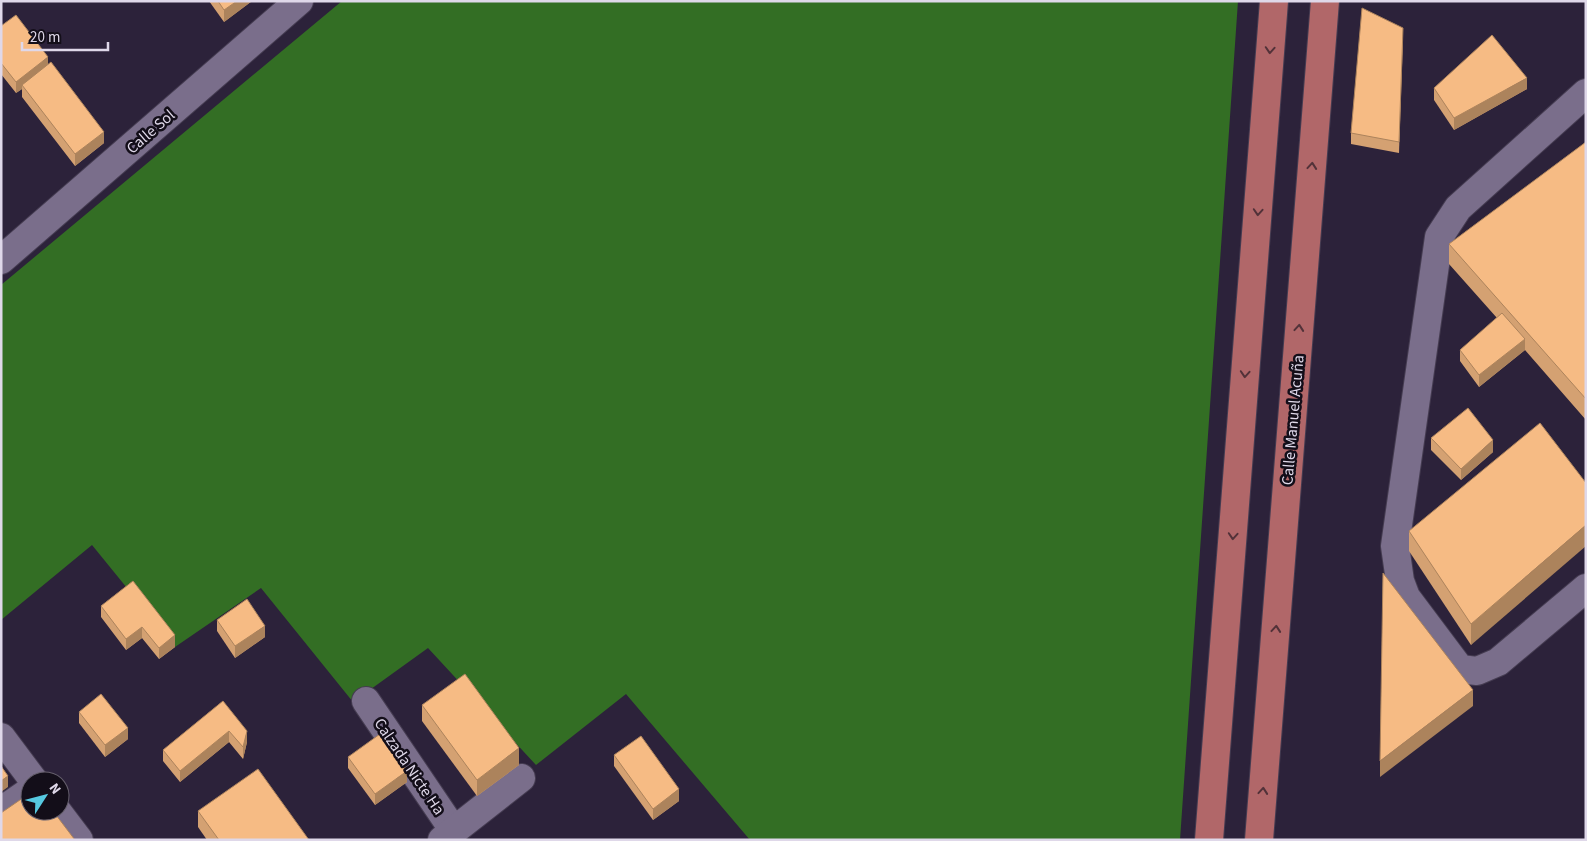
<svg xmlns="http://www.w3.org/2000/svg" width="1587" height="841" font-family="'Source Sans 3',sans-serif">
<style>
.forest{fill:#336e24}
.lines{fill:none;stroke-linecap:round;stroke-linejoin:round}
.minor-casing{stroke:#453c51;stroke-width:30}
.major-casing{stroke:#453c51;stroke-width:30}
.minor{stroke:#7a6e8b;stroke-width:28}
.major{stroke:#b16769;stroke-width:28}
.wall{fill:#d4a172}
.shaded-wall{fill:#ac835c}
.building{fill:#f6bb84;stroke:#ac835c}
.oneway{stroke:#523239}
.labels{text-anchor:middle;stroke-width:5;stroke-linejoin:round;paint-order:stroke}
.street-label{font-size:16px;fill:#dfd8e9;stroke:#130e19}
</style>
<rect width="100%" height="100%" fill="#2c223a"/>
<polygon class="forest" points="342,1 1238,1 1180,840 750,840 626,694 536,765 428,648 353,702 261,588 175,647 92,545 1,620 1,285"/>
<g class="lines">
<defs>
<g id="minor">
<polyline points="1586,93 1458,208 1439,237 1395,546 1400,581 1406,597 1460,669 1477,671 1498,662 1586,588"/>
<polyline points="1,260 299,1"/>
<polyline points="366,701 454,831"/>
<polyline points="1,737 34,781"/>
<polyline points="1,811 30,791"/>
<polyline points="57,811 79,840"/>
<polyline points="442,840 521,778"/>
</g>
<g id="major">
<polyline points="1209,840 1274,1"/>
<polyline points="1259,840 1325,1"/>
</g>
</defs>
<use href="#minor" class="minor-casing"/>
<use href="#major" class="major-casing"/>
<use href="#minor" class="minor"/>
<use href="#major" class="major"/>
</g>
<g class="wall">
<polygon points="209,1 252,1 224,22"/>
<polygon points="1,26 48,64 104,143 75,166 22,97 22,89 16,93 1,74"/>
<polygon points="1403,39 1399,153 1351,144 1351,133"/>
<polygon points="1434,88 1527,89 1454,130 1434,100"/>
<polygon points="1586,142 1586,420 1525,350 1479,387 1460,361 1460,350 1497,318 1449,264 1449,244"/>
<polygon points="1431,438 1493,452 1461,480 1431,450"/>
<polygon points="1586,483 1471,645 1409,551 1409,531"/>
<polygon points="133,581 175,647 159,659 142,638 126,650 101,617 101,606"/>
<polygon points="217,620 265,637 235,658 217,631"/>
<polygon points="223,701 247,742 243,759 229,742 180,782 163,761 163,750"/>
<polygon points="422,705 519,765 477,796 422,721"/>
<polygon points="79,712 128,739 105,757 79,723"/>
<polygon points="614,755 679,801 653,820 614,766"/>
<polygon points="348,757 407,782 375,805 348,768"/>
<polygon points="198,811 309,840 207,840 198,827"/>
</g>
<g class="shaded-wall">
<polygon points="237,1 252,1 224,22 224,10"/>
<polygon points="48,57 48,68 22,85 22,89 16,93 16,82"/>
<polygon points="1527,78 1527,89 1454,130 1454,118"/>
<polygon points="104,132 104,143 75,166 75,154"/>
<polygon points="1525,339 1525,350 1479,387 1479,375"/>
<polygon points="1493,440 1493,452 1461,480 1461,469"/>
<polygon points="1586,525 1586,546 1471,645 1471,624"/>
<polygon points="265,626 265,637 235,658 235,646"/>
<polygon points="142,627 142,638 126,650 126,639"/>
<polygon points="175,635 175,647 159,659 159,648"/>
<polygon points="1473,690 1473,706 1380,777 1380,761"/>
<polygon points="128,728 128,739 105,757 105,745"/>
<polygon points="229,731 229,742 180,782 180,771"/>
<polygon points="247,731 247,742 243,759 243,747"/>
<polygon points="519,748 519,765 477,796 477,780"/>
<polygon points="407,771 407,782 375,805 375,794"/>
<polygon points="8,776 8,787 1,792 1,781"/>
<polygon points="679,789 679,801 653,820 653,809"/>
</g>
<g class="building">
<polygon points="218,1 237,1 224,10"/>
<polygon points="1362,8 1403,28 1399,142 1351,133"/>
<polygon points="16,15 48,57 16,82 1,63 1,26"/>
<polygon points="1492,35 1527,78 1454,118 1434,88"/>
<polygon points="51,62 104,132 75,154 22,85"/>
<polygon points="1586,142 1586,399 1449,244"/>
<polygon points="1502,313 1525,339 1479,375 1460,350"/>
<polygon points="1468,408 1493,440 1461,469 1431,438"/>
<polygon points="1540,423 1586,483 1586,525 1471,624 1409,531"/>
<polygon points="1383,573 1473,690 1380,761"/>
<polygon points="133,581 175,635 159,648 142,627 126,639 101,606"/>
<polygon points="247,599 265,626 235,646 217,620"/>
<polygon points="465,674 519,748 477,780 422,705"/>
<polygon points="101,694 128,728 105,745 79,712"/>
<polygon points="223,701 247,731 243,747 229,731 180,771 163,750"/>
<polygon points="380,734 407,771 375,794 348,757"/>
<polygon points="641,736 679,789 653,809 614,755"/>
<polygon points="1,766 8,776 1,781"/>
<polygon points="258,769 309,840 219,840 198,811"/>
<polygon points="30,793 30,811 53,811 75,840 1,840 1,813"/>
</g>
<defs><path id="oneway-chevron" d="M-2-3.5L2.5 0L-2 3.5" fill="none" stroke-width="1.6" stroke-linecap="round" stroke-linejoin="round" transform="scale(1.25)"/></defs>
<g class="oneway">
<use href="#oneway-chevron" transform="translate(1270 50) rotate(94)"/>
<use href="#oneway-chevron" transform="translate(1312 166) rotate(-85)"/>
<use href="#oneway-chevron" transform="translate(1258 212) rotate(94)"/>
<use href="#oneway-chevron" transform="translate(1299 328) rotate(-85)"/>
<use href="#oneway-chevron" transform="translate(1245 374) rotate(94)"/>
<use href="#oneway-chevron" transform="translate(1233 536) rotate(94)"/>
<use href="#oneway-chevron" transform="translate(1276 629) rotate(-85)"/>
<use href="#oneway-chevron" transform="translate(1263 791) rotate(-85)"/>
</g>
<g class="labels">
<g class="street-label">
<text transform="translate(150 131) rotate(-41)" y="6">Calle Sol</text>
<text transform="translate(1292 420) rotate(-85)" y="6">Calle Manuel Acuña</text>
<text transform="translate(410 766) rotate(56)" y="6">Calzada Nicte Ha</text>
</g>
</g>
<rect width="1587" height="841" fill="none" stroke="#dfd8e9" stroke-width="5"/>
<g transform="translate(45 796) rotate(54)"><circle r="24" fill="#130e19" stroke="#655f6c"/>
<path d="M0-4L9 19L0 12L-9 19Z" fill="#56c9e1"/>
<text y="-8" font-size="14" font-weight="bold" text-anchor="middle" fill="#dfd8e9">N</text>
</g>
<path d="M22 42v8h86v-8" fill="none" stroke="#dfd8e9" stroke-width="2.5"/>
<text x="30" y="42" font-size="15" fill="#dfd8e9" stroke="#130e19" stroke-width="4" paint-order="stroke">20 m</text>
</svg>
